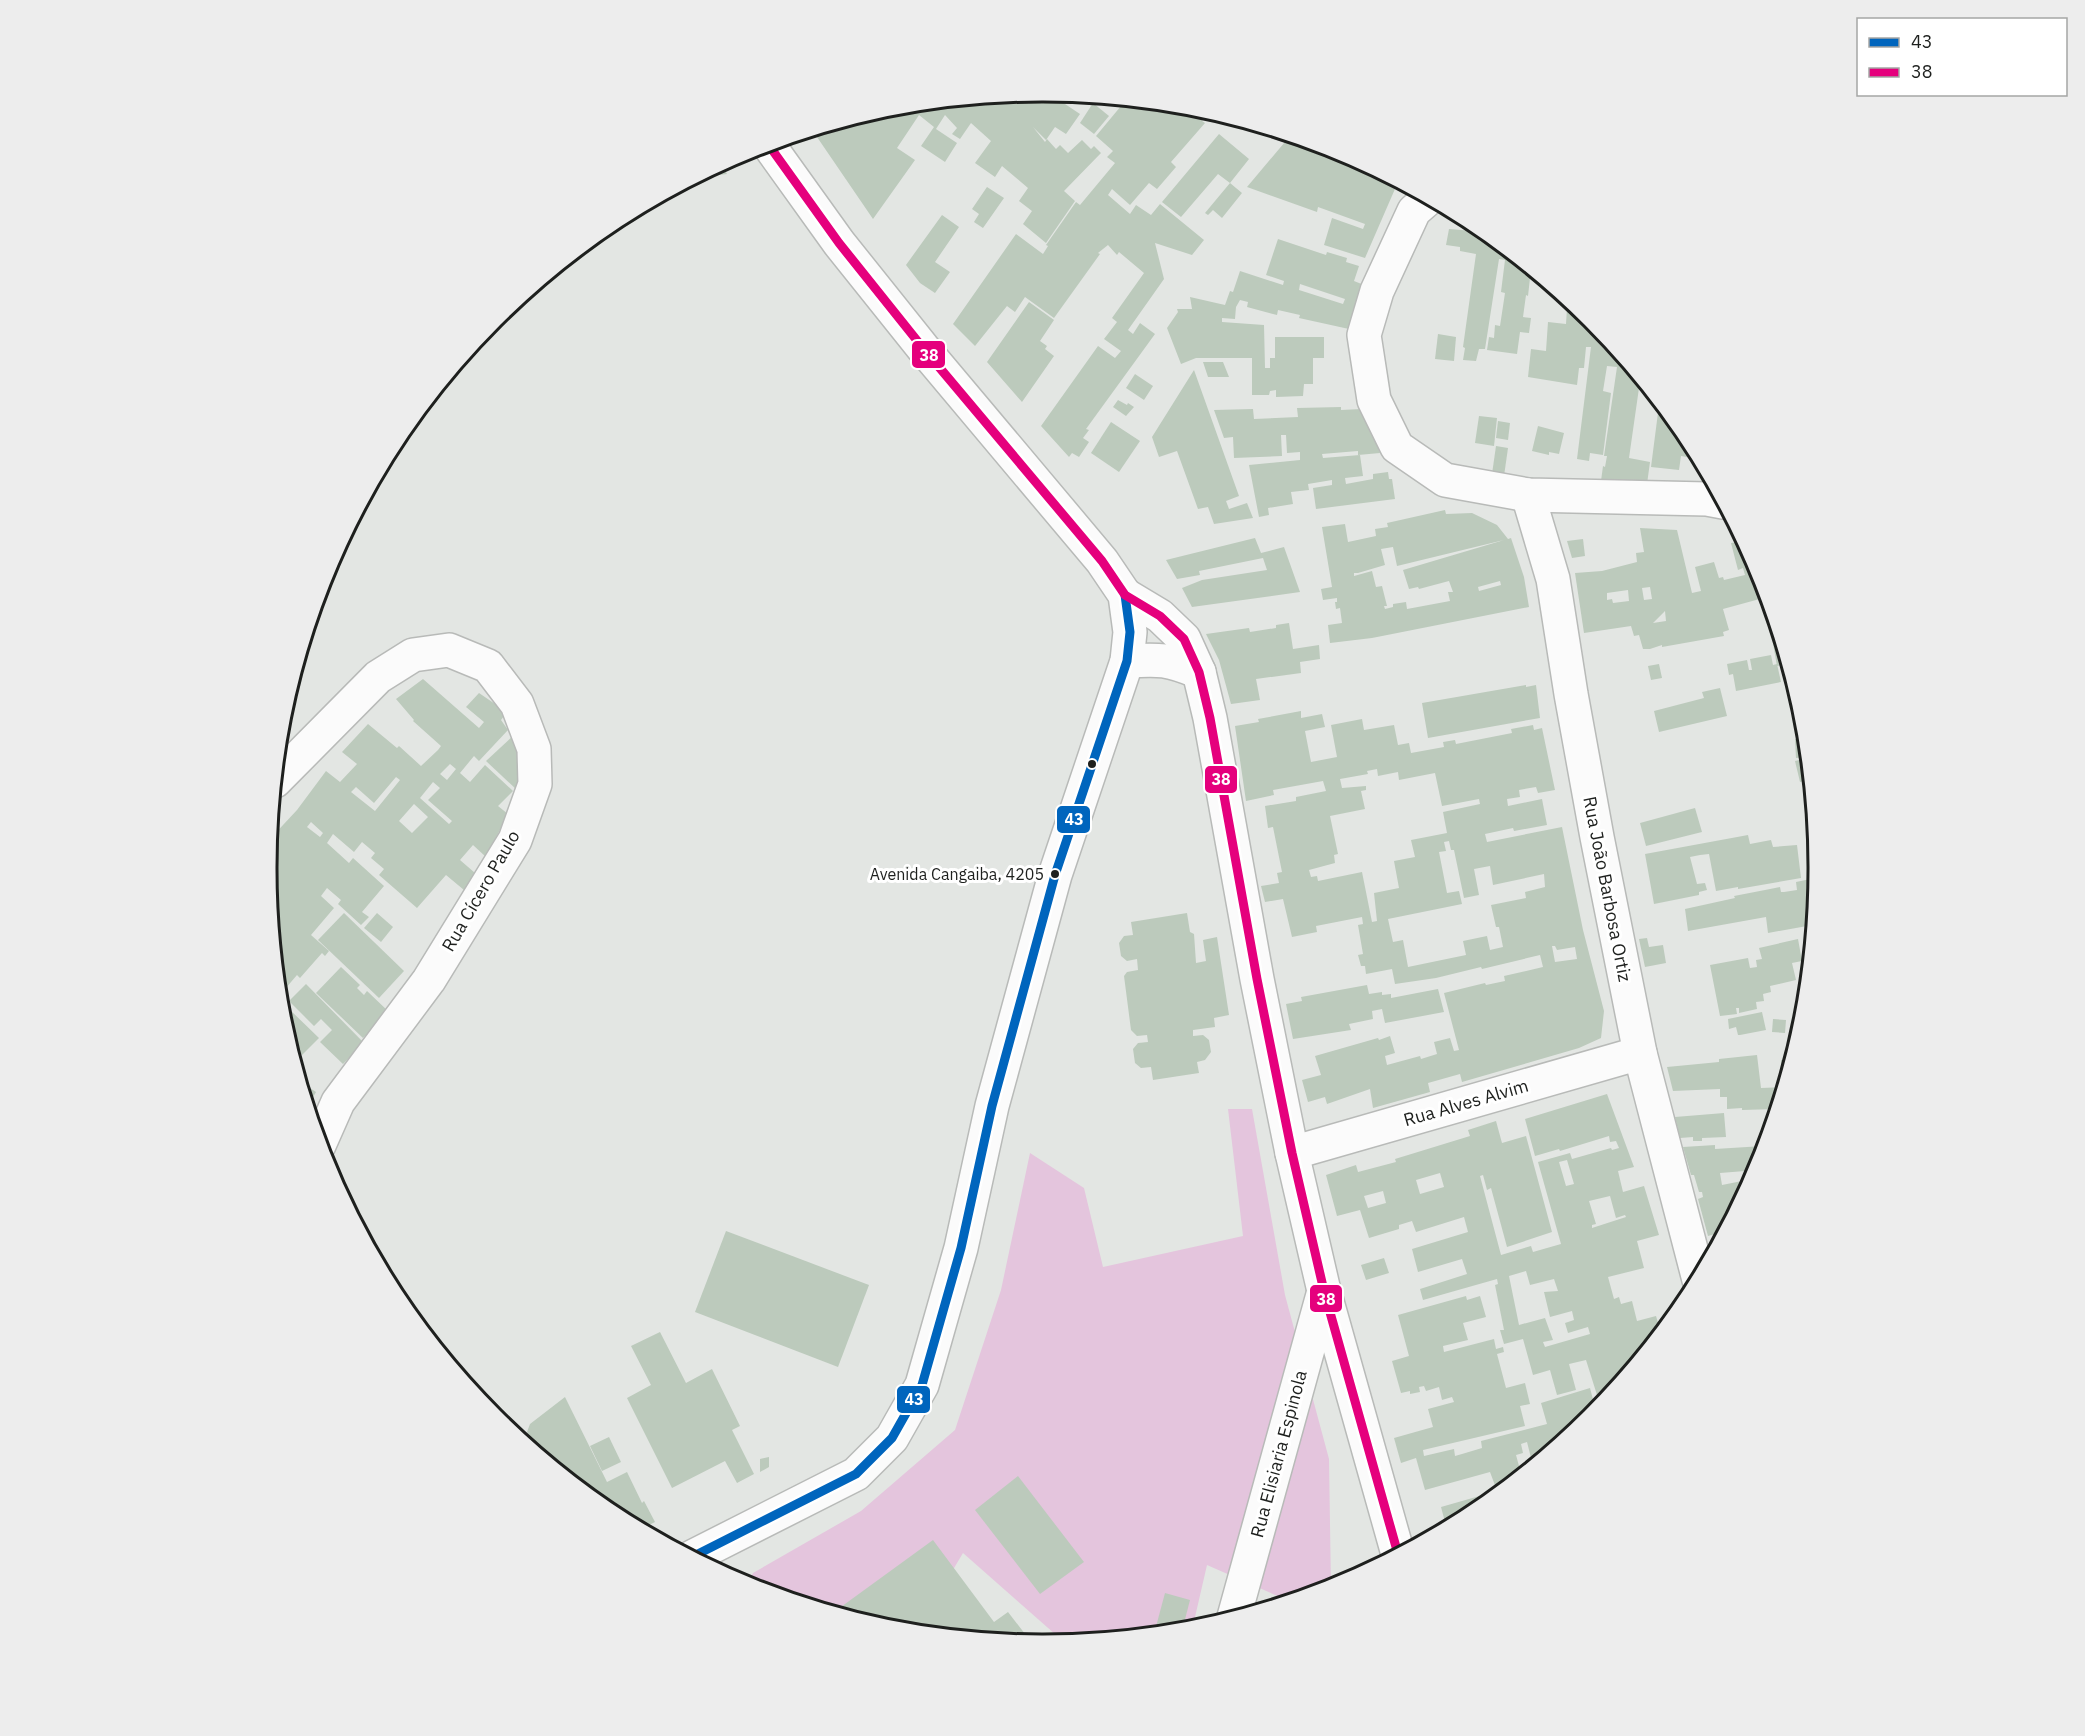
<svg xmlns="http://www.w3.org/2000/svg" width="2085" height="1736" font-family="'IBM Plex Sans',sans-serif">
<style>
.green{fill:#e4c5dd}
.building{fill:#bccabc;fill-rule:evenodd}
.lines{fill:none;stroke-linecap:round;stroke-linejoin:round}
.minor-casing{stroke:#b8bab8;stroke-width:36}
.major-casing{stroke:#b8bab8;stroke-width:36}
.minor{stroke:#fbfbfb;stroke-width:33}
.major{stroke:#fbfbfb;stroke-width:33}
.bus-1-casing{stroke:#fff;stroke-width:14}
.bus-2-casing{stroke:#fff;stroke-width:14}
.bus-1{stroke:#0065bd;stroke-width:9}
.bus-2{stroke:#e5007d;stroke-width:9}
.bus-dot{fill:#1e201e;stroke:#fff;stroke-width:2}
.labels{text-anchor:middle;stroke-width:6;stroke-linejoin:round;paint-order:stroke}
.bus-label{font-size:16px;fill:#1e201e;stroke:#fff;text-anchor:end}
.street-label{font-size:18px;fill:#1e201e;stroke:#fff}
.rim{fill:none;stroke:#1e201e;stroke-width:3}
.line-badge{stroke:#fff;stroke-width:2}
.badge-label{font-size:16px;text-anchor:middle;font-weight:bold;fill:#fff}
</style>
<rect width="100%" height="100%" fill="#e3e6e3"/>
<polygon class="green" points="1228,1109 1252,1109 1285,1295 1329,1459 1331,1588 1289,1601 1207,1565 1192,1630 1064,1642 963,1553 916,1632 891,1630 747,1586 753,1573 861,1511 955,1430 1001,1290 1030,1153 1084,1188 1103,1267 1243,1236"/>
<g class="building">
<polygon points="1043,92 1051,92 1050,94 1080,114 1066,134 1055,127 1046,140 1033,127 1045,142 1047,139 1056,149 1060,145 1068,153 1082,140 1091,149 1094,146 1101,153 1064,191 1075,201 1046,243 1023,224 1032,211 1019,201 1028,188 1002,166 995,177 975,163 991,141 971,123 960,139 952,134 957,128 945,115 936,129 957,143 945,162 921,146 934,127 919,115 897,148 915,160 873,219 817,137 815,129 891,106 1024,93 1026,95 1027,93"/>
<polygon points="1126,100 1194,106 1211,111 1202,121 1205,123 1171,162 1176,167 1157,189 1149,183 1130,205 1112,189 1108,195 1130,214 1136,205 1151,215 1160,204 1204,240 1192,255 1155,243 1164,279 1128,330 1133,334 1140,323 1155,334 1086,429 1089,430 1083,438 1089,442 1079,457 1072,453 1069,457 1041,426 1098,346 1115,358 1121,351 1104,339 1117,322 1112,318 1144,273 1119,252 1117,255 1108,245 1098,253 1100,254 1054,318 1025,297 1015,312 1007,306 975,346 953,324 1016,234 1043,254 1048,246 1046,245 1076,202 1080,205 1115,163 1107,157 1113,151 1096,136"/>
<polygon points="1093,103 1109,116 1094,134 1080,123"/>
<polygon points="1219,134 1249,159 1230,183 1242,193 1222,218 1213,210 1208,215 1205,213 1230,183 1218,174 1181,217 1162,202"/>
<polygon points="1290,136 1340,151 1398,182 1365,258 1324,245 1332,218 1363,229 1365,224 1318,207 1317,212 1247,187"/>
<polygon points="721,164 727,174 695,178"/>
<polygon points="987,187 1004,198 983,228 974,222 979,214 972,209"/>
<polygon points="942,215 959,227 935,262 950,272 935,293 920,283 906,265"/>
<polygon points="1449,229 1486,232 1531,269 1528,296 1526,295 1523,317 1531,318 1529,333 1520,332 1517,354 1487,350 1489,337 1494,338 1495,325 1500,326 1505,293 1501,292 1505,260 1499,259 1485,349 1479,349 1476,361 1463,360 1465,348 1463,347 1476,254 1460,251 1460,247 1446,245"/>
<path d="M1278,239L1326,255L1327,252L1347,258L1346,262L1359,266L1354,281L1364,285L1357,309L1355,308L1349,329L1299,318L1300,315L1278,310L1277,315L1247,307L1248,302L1240,300L1236,307L1235,319L1222,318V322L1264,325L1265,368H1270V358H1275V337H1324V358H1313V384H1304L1303,396L1276,397V390L1270,391L1269,395H1252V358H1196L1181,364L1167,328L1178,312L1177,309H1192L1190,297L1225,305L1230,291L1233,292L1240,271L1283,285L1284,281L1266,275ZM1300,284L1345,299L1343,304L1299,290Z"/>
<polygon points="1029,302 1054,320 1040,341 1047,346 1045,349 1054,356 1022,402 987,362"/>
<polygon points="1567,308 1581,310 1592,319 1594,322 1593,329 1601,330 1601,337 1607,338 1643,381 1640,381 1629,458 1650,462 1647,484 1601,481 1603,466 1605,467 1607,456 1604,456 1617,367 1607,366 1603,391 1611,393 1603,455 1590,453 1589,461 1577,459 1591,347 1586,347 1584,368 1579,368 1577,385 1528,377 1531,349 1546,351 1548,322 1566,324"/>
<polygon points="1438,334 1456,337 1454,361 1435,359"/>
<polygon points="1203,362 1223,362 1229,377 1208,377"/>
<polygon points="1194,370 1239,496 1226,501 1229,509 1247,503 1253,518 1214,524 1208,507 1198,509 1177,451 1159,457 1152,437"/>
<polygon points="1135,374 1153,386 1144,400 1126,388"/>
<polygon points="1118,400 1127,405 1128,403 1134,407 1126,416 1113,407"/>
<polygon points="1659,405 1663,405 1684,432 1683,443 1687,443 1688,437 1700,459 1681,456 1679,470 1651,467"/>
<polygon points="1341,407 1341,410 1362,409 1380,453 1358,455 1358,451 1322,454 1323,458 1360,455 1363,476 1345,478 1346,484 1373,479 1373,474 1388,472 1389,479 1392,479 1395,499 1316,509 1313,488 1332,485 1332,480 1308,484 1309,490 1291,492 1293,504 1268,508 1269,515 1259,517 1249,465 1300,460 1300,452 1287,453 1286,435 1281,435 1282,456 1234,458 1233,437 1224,438 1214,410 1253,409 1254,419 1298,417 1297,408"/>
<polygon points="1479,416 1497,418 1494,446 1475,443"/>
<polygon points="1498,421 1510,423 1508,440 1496,438"/>
<polygon points="1111,422 1140,441 1119,472 1091,453"/>
<polygon points="1538,426 1564,433 1559,454 1549,452 1549,455 1532,451"/>
<polygon points="1496,446 1508,448 1504,476 1492,474"/>
<polygon points="1706,469 1713,483 1704,482"/>
<path d="M1445,510L1446,514L1472,513L1497,525L1508,539L1511,538L1524,577L1529,607L1372,638L1330,643L1328,625L1342,623L1340,608L1336,609L1335,602H1337V598L1323,600L1321,589L1332,587L1322,527L1345,524L1348,542L1376,536L1375,529L1388,527L1387,523ZM1504,540L1403,570L1409,589L1418,587L1419,589L1449,581L1453,592H1448L1450,601L1407,609L1406,602L1393,604V607L1385,609L1384,606H1387L1382,586L1376,587L1372,571L1354,576V573H1358L1385,565L1381,549L1393,547L1397,566ZM1500,581L1501,585L1479,591L1478,587Z"/>
<path d="M1640,528L1677,530L1692,593L1701,591L1695,567L1714,562L1719,578L1723,577L1724,580L1745,575L1743,568L1738,570L1731,543L1744,541L1760,571L1767,597L1723,609L1729,630L1723,632L1724,636L1662,647V645L1650,649H1643L1639,635L1634,636L1631,626L1584,633L1575,573L1602,571L1637,562L1636,553L1644,552ZM1650,587L1652,599L1644,600L1642,588ZM1628,590L1629,601L1613,603L1612,599L1607,600V593ZM1665,611L1666,621L1653,623Z"/>
<polygon points="1255,538 1261,553 1284,547 1300,592 1192,607 1182,588 1202,580 1267,570 1263,558 1199,571 1200,575 1177,579 1166,560"/>
<polygon points="1583,539 1585,556 1572,558 1567,541"/>
<polygon points="1289,623 1293,649 1319,645 1320,659 1300,662 1301,673 1256,679 1260,700 1231,704 1219,660 1206,634 1249,628 1250,632 1276,628 1276,625"/>
<polygon points="1776,627 1777,627 1788,664 1777,666 1771,632 1776,632"/>
<polygon points="1771,655 1773,665 1777,664 1781,682 1736,691 1733,674 1729,675 1727,664 1747,660 1749,670 1752,670 1750,659"/>
<polygon points="1659,664 1662,678 1651,680 1648,666"/>
<path d="M423,679L479,728L484,722L466,707L479,693L498,706L504,716L501,720L508,730L479,761L474,756L460,773L470,782L485,765L513,791L498,806L508,814L486,857L473,845L460,860L475,873L464,890L446,875L417,908L379,875L384,869L371,858L375,853L362,842L354,852L333,834L327,843L349,863L353,858L384,886L362,912L369,917L361,925L338,904L341,900L327,888L321,896L334,908L311,935L329,951L325,956L322,953L300,978L297,975L279,996L267,882L270,878L267,875L266,868L269,840L297,810L326,771L340,782L357,764L342,752L368,724L397,748L399,746L421,766L438,750L441,746L413,721L414,720L396,699ZM450,764L456,769L447,780L440,774ZM396,777L400,780L375,811L351,792L356,787L374,803ZM433,782L440,788L428,800L452,821L449,824L420,798ZM414,804L428,817L412,833L399,821ZM311,822L323,833L320,837L307,827Z"/>
<polygon points="1526,685 1526,687 1536,685 1540,718 1428,738 1422,703"/>
<polygon points="1720,688 1727,716 1659,732 1654,711 1704,698 1702,692"/>
<path d="M1301,711V718L1322,714L1325,727L1305,731L1311,762L1337,757L1331,725L1362,719L1364,730L1394,725L1398,745L1409,743L1411,753L1444,747L1443,742L1455,740L1456,744L1512,733L1511,729L1533,725L1534,730L1542,728L1555,790L1538,793L1536,787L1519,790L1520,797L1507,799L1508,806L1542,799L1547,825L1514,831L1513,828L1485,834L1487,842L1562,827L1583,930L1604,1011L1601,1038L1579,1048L1462,1082L1460,1074L1428,1083L1430,1092L1373,1108L1370,1089L1327,1104L1325,1097L1308,1102L1302,1080L1321,1075L1315,1056L1378,1038L1379,1040L1390,1036L1395,1053L1385,1056L1387,1065L1420,1056L1421,1059L1437,1054L1434,1042L1450,1038L1454,1051L1459,1050L1444,993L1485,983L1486,985L1505,981L1504,976L1543,967L1540,955L1482,969L1481,967L1436,978L1395,984L1392,969L1366,974L1365,966H1361L1358,955L1363,954L1358,925L1363,924L1362,917L1316,926L1317,932L1292,937L1283,899L1265,902L1261,886L1279,883L1277,873L1282,872L1273,827L1268,828L1265,806L1296,801V797L1326,791L1323,781L1273,790L1274,795L1246,801L1235,726L1259,722L1258,719ZM1377,769L1378,776L1398,772L1399,780L1435,773L1442,806L1479,799L1480,804L1443,812L1447,833L1411,840L1415,857L1394,861L1399,888L1374,893L1377,921L1372,922L1362,872L1318,881L1317,876L1311,877L1309,870L1335,863L1334,855L1338,854L1330,816L1365,809L1361,791L1366,790V786L1342,788L1340,779L1368,774L1367,771ZM1449,841L1451,850H1454L1464,898L1479,895L1474,869L1490,866L1493,885L1544,874L1545,887L1525,892L1526,898L1491,905L1496,927H1499L1503,947L1490,950L1487,936L1463,941L1466,955L1408,967L1403,940L1393,942L1388,919L1462,904L1459,891L1447,893L1439,852L1446,851L1444,842ZM1552,946H1555L1557,950L1575,947L1577,959L1555,962Z"/>
<polygon points="515,734 523,764 517,790 486,761"/>
<polygon points="1806,738 1808,757 1796,758 1795,739"/>
<polygon points="1808,758 1810,780 1800,782 1795,761"/>
<polygon points="1695,808 1702,832 1646,846 1640,823"/>
<polygon points="1748,835 1750,844 1771,840 1773,847 1797,845 1801,878 1738,889 1738,887 1716,891 1709,854 1700,855 1690,857 1697,884 1705,883 1707,890 1699,892 1699,895 1654,904 1645,854"/>
<polygon points="1815,878 1817,889 1813,927 1808,928 1807,926 1768,933 1766,917 1688,931 1685,909 1735,898 1734,896 1765,890 1780,887 1781,892 1784,892 1797,890 1796,882"/>
<polygon points="344,913 404,971 379,998 318,940"/>
<polygon points="377,913 393,927 381,942 364,928"/>
<polygon points="1187,913 1190,932 1194,934 1196,963 1206,961 1203,940 1217,937 1229,1015 1214,1018 1215,1027 1193,1030 1193,1036 1203,1035 1209,1040 1211,1052 1205,1060 1197,1062 1199,1073 1153,1080 1151,1067 1141,1068 1135,1063 1133,1049 1138,1043 1148,1042 1147,1035 1137,1036 1131,1030 1124,976 1127,972 1138,970 1137,959 1127,961 1121,956 1119,943 1124,936 1133,935 1131,922"/>
<polygon points="1647,938 1649,947 1663,945 1666,963 1645,967 1639,939"/>
<polygon points="1798,939 1802,961 1792,963 1796,980 1770,986 1771,992 1763,994 1764,1001 1756,1002 1757,1009 1739,1013 1739,1008 1736,1008 1737,1014 1720,1016 1710,965 1748,958 1750,968 1757,967 1756,960 1762,959 1759,948"/>
<polygon points="341,967 360,985 357,988 364,995 367,991 389,1012 363,1038 316,993"/>
<polygon points="306,984 364,1043 343,1064 320,1042 332,1030 321,1019 314,1026 289,1001"/>
<polygon points="1367,985 1369,994 1382,992 1382,995 1391,994 1391,998 1438,989 1444,1012 1385,1023 1382,1009 1372,1011 1373,1019 1349,1024 1351,1030 1293,1039 1286,1004 1302,1001 1301,997"/>
<polygon points="288,1008 319,1038 302,1055 287,1040 284,1030 289,1025 281,1016"/>
<polygon points="1762,1012 1766,1030 1740,1035 1738,1035 1736,1027 1729,1029 1728,1019"/>
<polygon points="1773,1019 1786,1020 1785,1033 1772,1032"/>
<polygon points="1757,1055 1761,1088 1783,1087 1781,1060 1792,1060 1777,1109 1742,1110 1742,1108 1727,1109 1727,1097 1720,1097 1720,1089 1673,1091 1667,1067 1719,1062 1719,1059"/>
<polygon points="299,1081 316,1092 308,1106 307,1105"/>
<path d="M1607,1094L1634,1167L1618,1171L1623,1192L1644,1186L1659,1235L1637,1241L1644,1268L1608,1277L1614,1299L1619,1297L1621,1304L1632,1301L1637,1321L1656,1316L1661,1333L1606,1399L1604,1393L1597,1395L1586,1360L1569,1364L1576,1390L1557,1395L1550,1370L1533,1375L1523,1339L1504,1344L1500,1330H1504L1495,1285L1498,1284L1497,1279L1423,1300L1420,1289L1467,1274L1462,1259L1418,1272L1412,1249L1468,1232L1464,1217L1416,1232L1412,1221L1399,1225V1229L1369,1238L1360,1210L1337,1216L1326,1175L1356,1165L1358,1172L1396,1162L1395,1159L1470,1136L1468,1130L1496,1121L1502,1143L1526,1136L1552,1232L1507,1247L1491,1188L1487,1190L1483,1175L1480,1176L1501,1255L1531,1246L1533,1252L1561,1244L1538,1162L1570,1153L1572,1159L1611,1148L1612,1150L1619,1148L1616,1141L1610,1142L1609,1136L1560,1151L1559,1149L1535,1156L1525,1119ZM1567,1160L1574,1184L1566,1186L1559,1162ZM1440,1173L1444,1187L1420,1194L1416,1180ZM1383,1191L1386,1203L1368,1208L1364,1196ZM1610,1196L1616,1218L1625,1215L1626,1217L1592,1228V1225L1596,1224L1589,1201ZM1526,1271L1530,1285L1554,1279L1558,1291L1544,1292L1550,1317L1572,1311L1574,1320L1565,1323L1568,1333L1588,1327L1590,1334L1545,1347L1543,1342L1553,1340L1545,1318L1519,1325L1509,1276Z"/>
<polygon points="1724,1113 1726,1137 1702,1138 1702,1141 1693,1141 1693,1137 1680,1138 1675,1117"/>
<path d="M1767,1141L1760,1165L1725,1231L1708,1236L1698,1199L1703,1197L1702,1192H1699L1694,1175H1691L1683,1147L1715,1145V1149L1763,1146L1762,1142ZM1745,1171L1747,1180L1722,1185L1720,1173Z"/>
<polygon points="726,1231 869,1285 838,1367 695,1312"/>
<polygon points="1384,1258 1389,1273 1366,1280 1361,1265"/>
<path d="M1466,1296L1467,1300L1480,1296L1486,1317L1463,1323L1468,1340L1443,1346L1444,1352L1494,1339L1496,1349L1503,1347L1504,1352L1497,1354L1506,1388L1525,1383L1530,1404L1520,1406L1525,1426L1423,1450L1424,1456L1454,1449L1455,1456L1462,1454L1482,1448L1481,1441L1547,1424L1541,1403L1590,1388L1596,1411L1591,1417L1474,1514L1445,1522L1441,1507L1497,1491L1493,1480L1490,1472L1425,1490L1416,1458L1401,1463L1394,1438L1433,1427L1428,1409L1454,1402L1452,1397L1442,1400L1439,1387L1426,1391L1424,1386L1419,1387L1420,1392L1410,1394V1391L1401,1393L1392,1361L1409,1356L1398,1315ZM1527,1442L1532,1462L1519,1466L1516,1455L1523,1453L1521,1444Z"/>
<polygon points="660,1332 686,1383 712,1369 740,1426 732,1430 754,1474 737,1483 725,1461 672,1488 627,1398 651,1385 631,1346"/>
<polygon points="565,1397 607,1482 627,1472 642,1503 644,1501 655,1522 641,1529 626,1521 620,1509 611,1513 589,1495 582,1483 577,1486 539,1454 527,1432 530,1424"/>
<polygon points="609,1437 621,1462 602,1471 590,1446"/>
<polygon points="769,1457 769,1467 760,1472 760,1459"/>
<polygon points="1018,1476 1084,1562 1040,1594 975,1510"/>
<polygon points="933,1540 994,1622 1008,1612 1032,1643 891,1630 834,1612"/>
<polygon points="1165,1593 1190,1600 1182,1631 1154,1634"/>
</g>
<g class="lines">
<defs>
<g id="minor">
<polyline points="1429,198 1414,211 1377,291 1364,335 1374,400 1397,447 1445,480 1528,495 1707,499 1723,502"/>
<polyline points="1528,495 1553,579 1571,694 1597,837 1640,1053 1699,1280"/>
<polyline points="1125,595 1160,616 1184,639 1199,672 1210,718 1257,979 1292,1153 1324,1291 1398,1554"/>
<path d="M1127,661C1160,659 1168,659 1199,672"/>
<polyline points="275,781 378,677 413,655 449,650 488,666 517,704 534,749 535,784 515,840 429,980 338,1102 319,1145"/>
<polyline points="1292,1153 1640,1053"/>
<polyline points="1234,1617 1324,1291"/>
</g>
<polyline id="major" points="692,1557 856,1474 892,1438 922,1385 961,1248 992,1106 1055,875 1127,661 1130,632 1125,595 1102,561 923,348 839,243 768,144"/>
</defs>
<use href="#minor" class="minor-casing"/>
<use href="#major" class="major-casing"/>
<use href="#minor" class="minor"/>
<use href="#major" class="major"/>
<defs>
<polyline id="bus-1" points="692,1557 856,1474 892,1438 922,1385 961,1248 992,1106 1055,875 1127,661 1130,632 1125,595"/>
<polyline id="bus-2" points="768,144 839,243 923,348 1102,561 1125,595 1160,616 1184,639 1199,672 1210,718 1257,979 1292,1153 1324,1291 1398,1554"/>
</defs>
<use href="#bus-1" class="bus-1-casing"/>
<use href="#bus-2" class="bus-2-casing"/>
<use href="#bus-1" class="bus-1"/>
<use href="#bus-2" class="bus-2"/>
</g>
<g class="bus-dot">
<circle cx="1092" cy="764" r="5"/>
<circle cx="1055" cy="874" r="5"/>
</g>
<g class="labels">
<g class="bus-label">
<text x="1044" y="880">Avenida Cangaiba, 4205</text>
</g>
<g class="street-label">
<text transform="translate(1607 889) rotate(79)" y="6">Rua João Barbosa Ortiz</text>
<text transform="translate(481 891) rotate(-60)" y="6">Rua Cícero Paulo</text>
<text transform="translate(1466 1103) rotate(-16)" y="6">Rua Alves Alvim</text>
<text transform="translate(1279 1454) rotate(-75)" y="6">Rua Elisiaria Espinola</text>
</g>
</g>
<path d="M0 0H2085V1736H0ZM1042 102H1043A765 765 0 0 1 1808 867V869A765 765 0 0 1 1043 1634H1042A765 765 0 0 1 277 869V867A765 765 0 0 1 1042 102Z" fill="#ededed" fill-rule="evenodd"/>
<path class="rim" d="M1042 102H1043A765 765 0 0 1 1808 867V869A765 765 0 0 1 1043 1634H1042A765 765 0 0 1 277 869V867A765 765 0 0 1 1042 102Z"/>
<g class="line-badge">
<rect x="911" y="340" width="35" height="29" rx="6" fill="#e5007d"/>
<rect x="1204" y="765" width="34" height="29" rx="6" fill="#e5007d"/>
<rect x="1056" y="805" width="35" height="29" rx="6" fill="#0065bd"/>
<rect x="1309" y="1284" width="34" height="29" rx="6" fill="#e5007d"/>
<rect x="896" y="1385" width="35" height="29" rx="6" fill="#0065bd"/>
</g>
<g class="badge-label">
<text x="929" y="361">38</text>
<text x="1221" y="785">38</text>
<text x="1074" y="825">43</text>
<text x="1326" y="1305">38</text>
<text x="914" y="1405">43</text>
</g>
<rect x="1857" y="18" width="210" height="78" fill="#ffffff" stroke="#a5a6a5" stroke-width="1.5"/>
<rect x="1869" y="38" width="30" height="9" fill="#0065bd" stroke="#a5a6a5" stroke-width="1.5"/>
<text x="1911" y="48" font-size="18" fill="#1e201e">43</text>
<rect x="1869" y="68" width="30" height="9" fill="#e5007d" stroke="#a5a6a5" stroke-width="1.5"/>
<text x="1911" y="78" font-size="18" fill="#1e201e">38</text>
</svg>
